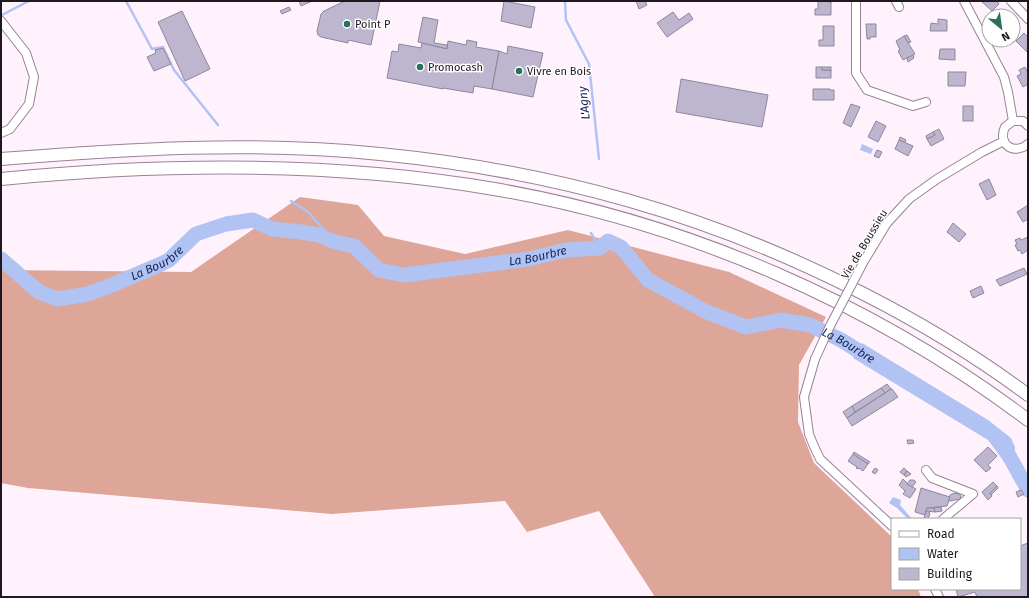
<svg xmlns="http://www.w3.org/2000/svg" width="1029" height="598" font-family="'Fira Sans',sans-serif">
<style>
.forest{fill:#dea599}
.water{fill:#b0c3f2}
.lines{fill:none;stroke-linecap:round;stroke-linejoin:round}
.stream{stroke:#b0c3f2;stroke-width:2.5}
.river{stroke:#b0c3f2;stroke-width:15}
.building{fill:#bdb6ce;stroke:#8d879e}
.minor-casing{stroke:#978394;stroke-width:10}
.highway-casing{stroke:#978394;stroke-width:14}
.minor{stroke:#fff;stroke-width:8}
.highway{stroke:#fff;stroke-width:12}
.minor-bridge-casing{stroke:#978394;stroke-width:10;stroke-linecap:butt}
.minor-bridge{stroke:#fff;stroke-width:8}
.poi-dot{fill:#2c6e5d;stroke:#fff;stroke-width:1.5}
.labels{text-anchor:middle;stroke-width:3;stroke-linejoin:round;paint-order:stroke}
.poi-label{font-size:11px;fill:#1f181e;stroke:#fff;text-anchor:start}
.street-label{font-size:11px;fill:#1f181e;stroke:#fff}
.water-label{font-size:12px;font-style:italic;fill:#15245a;stroke:#fff}
</style>
<rect width="100%" height="100%" fill="#fff2fd"/>
<polygon class="forest" points="300,197 358,205 384,236 465,254 568,230 729,272 826,317 799,365 798,422 814,463 892,537 892,589 918,589 921,597 655,597 599,511 527,532 505,501 332,514 28,488 1,483 1,270 191,272"/>
<g class="water">
<polygon points="862,144 873,149 871,154 860,150"/>
<polygon points="862,343 988,420 1011,438 1015,447 1014,458 1005,463 988,440 853,358"/>
<polygon points="1016,463 1028,483 1028,495 1010,467 1015,468"/>
<polygon points="893,497 901,500 900,505 912,519 908,519 897,508 889,503"/>
</g>
<g class="lines">
<g class="stream">
<polyline points="126,1 152,49 163,47 174,70 218,125"/>
<polyline points="565,1 566,20 589,64 599,159"/>
<polyline points="2,15 29,1"/>
<polyline points="291,201 308,212 335,242"/>
<polyline points="591,233 600,248"/>
</g>
<g class="river">
<path id="s1" d="M1,259L39,292L57,299L88,294L112,285L161,264L169,260L196,234L226,224L253,220L272,229L301,232L319,235L335,242L354,246L379,270L404,275L529,259L566,250L600,248L608,241L621,247L648,280L707,312L746,327L781,320L810,325L841,340L875,361"/>
<polyline points="1001,441 1028,490"/>
</g>
</g>
<g class="building">
<polygon points="299,1 312,1 301,6"/>
<polygon points="345,1 380,1 371,45 348,40 348,43 321,37 318,35 317,31 321,14 324,11"/>
<polygon points="504,1 535,7 531,28 501,21"/>
<polygon points="636,1 645,1 647,5 639,9"/>
<polygon points="818,1 828,1 828,2 831,2 831,15 815,15 815,9 818,9"/>
<polygon points="981,1 997,1 999,4 992,11"/>
<polygon points="289,7 291,10 282,14 280,11"/>
<polygon points="1001,9 1007,15 1008,14 1010,16 994,16"/>
<polygon points="182,11 210,69 185,81 158,22"/>
<polygon points="673,12 679,20 689,13 693,19 667,37 657,23"/>
<polygon points="423,17 438,20 434,43 447,45 447,49 418,42"/>
<polygon points="938,19 947,20 947,31 930,31 931,23 938,24"/>
<polygon points="866,24 876,24 876,37 870,37 870,39 867,39"/>
<polygon points="823,26 834,26 834,46 819,46 819,40 823,40"/>
<polygon points="1024,33 1028,37 1027,52 1016,41"/>
<polygon points="907,35 911,42 908,43 904,36"/>
<polygon points="904,36 915,54 903,60 898,51 900,50 896,41"/>
<polygon points="467,40 477,42 476,47 499,51 492,89 474,86 473,93 443,88 443,89 387,78 392,51 398,52 399,44 421,48 422,43 447,49 448,41 466,45"/>
<polygon points="508,46 543,53 533,97 492,89 499,51 507,54"/>
<polygon points="163,48 171,64 154,71 147,57 156,53 155,50"/>
<polygon points="940,49 955,49 955,60 939,59"/>
<polygon points="913,55 914,58 908,62 907,58"/>
<polygon points="816,67 822,67 822,70 831,70 831,78 816,78"/>
<rect x="822" y="67" width="9" height="3"/>
<polygon points="1025,67 1028,73 1028,84 1023,87 1017,76 1021,74 1019,70"/>
<polygon points="948,72 966,72 965,86 948,86"/>
<polygon points="681,79 768,95 762,127 676,112"/>
<polygon points="813,89 830,89 830,90 834,90 834,100 813,100"/>
<polygon points="851,104 860,107 851,127 843,123"/>
<rect x="963" y="106" width="10" height="15"/>
<polygon points="876,121 886,126 878,142 868,137"/>
<polygon points="939,129 944,139 931,146 927,139 935,135 933,132"/>
<polygon points="933,132 935,135 927,139 926,136"/>
<polygon points="900,137 906,140 905,143 899,140"/>
<polygon points="899,140 913,146 908,156 895,149"/>
<polygon points="877,150 882,152 879,158 874,156"/>
<polygon points="989,179 996,195 987,200 979,184"/>
<polygon points="1028,205 1028,219 1023,222 1017,212"/>
<polygon points="953,223 966,234 959,242 947,232"/>
<polygon points="1028,237 1028,250 1022,254 1020,250 1018,251 1015,245 1017,244 1015,240 1020,238 1021,240"/>
<polygon points="1024,268 1027,274 1000,286 996,280"/>
<polygon points="981,286 984,293 973,298 970,291"/>
<polygon points="887,384 891,389 885,393 881,388"/>
<polygon points="881,388 885,393 855,412 852,406"/>
<polygon points="891,389 892,389 898,397 852,426 847,418"/>
<polygon points="852,406 855,412 847,418 843,412"/>
<polygon points="907,440 913,440 914,443 908,444"/>
<polygon points="988,447 997,456 988,465 991,468 986,472 974,460"/>
<polygon points="854,452 870,462 868,464 853,454"/>
<polygon points="853,454 868,464 863,471 859,468 858,469 856,468 857,467 848,461"/>
<polygon points="875,468 878,470 875,474 872,472"/>
<polygon points="904,468 907,471 904,475 900,472"/>
<polygon points="907,471 911,474 906,477 904,475"/>
<polygon points="903,479 907,483 907,484 916,489 910,498 903,494 905,491 899,485"/>
<polygon points="910,480 914,480 916,482 912,487 907,484"/>
<polygon points="993,482 997,486 990,493 992,496 988,500 982,492"/>
<polygon points="997,486 998,488 991,495 990,493"/>
<polygon points="921,488 950,497 947,506 927,508 925,515 915,512"/>
<polygon points="1021,490 1024,494 1018,497 1016,492"/>
<polygon points="954,493 960,494 961,499 949,501 950,495"/>
<polygon points="941,507 942,511 935,512 934,508"/>
<polygon points="927,508 934,508 935,512 926,511"/>
<polygon points="926,511 930,513 928,519 924,519"/>
<polygon points="1028,543 1028,597 977,597 975,592 958,597 956,589 1020,589 1020,546"/>
</g>
<g class="lines">
<defs>
<g id="minor">
<polyline points="856,1 856,73 867,90 913,106 926,102"/>
<polyline points="896,1 899,7"/>
<polyline points="964,1 1004,77 1008,92 1013,121"/>
<polyline points="1011,1 1028,19"/>
<polyline points="1,21 26,53 34,77 29,104 10,129 1,133"/>
<path d="M1028,126L1023,121H1013L1005,127C997,144 1014,156 1028,144"/>
<polyline points="864,261 887,223 909,199 937,179 982,152 1004,141"/>
<polyline points="815,359 804,397 809,434 813,444 820,459 892,526"/>
<polyline points="926,470 932,478 973,494 943,519"/>
<polyline points="935,589 939,597"/>
</g>
<g id="highway">
<path d="M1,159C126,149 255,141 380,154C552,171 708,214 862,293C919,322 976,356 1028,395"/>
<path d="M1,179C165,163 332,161 494,189C686,222 873,303 1028,420"/>
</g>
</defs>
<use href="#minor" class="minor-casing"/>
<use href="#highway" class="highway-casing"/>
<use href="#minor" class="minor"/>
<use href="#highway" class="highway"/>
<defs>
<polyline id="minor-bridge" points="815,359 830,326 864,261"/>
</defs>
<use href="#minor-bridge" class="minor-bridge-casing"/>
<use href="#minor-bridge" class="minor-bridge"/>
</g>
<g class="poi-dot">
<circle cx="347" cy="24" r="4"/>
<circle cx="420" cy="67" r="4"/>
<circle cx="519" cy="71" r="4"/>
</g>
<g class="labels">
<g class="poi-label">
<text x="355" y="28">Point P</text>
<text x="428" y="71">Promocash</text>
<text x="527" y="75">Vivre en Bois</text>
</g>
<g class="street-label">
<text transform="translate(864 244) rotate(-59)" y="4">Vie de Boussieu</text>
</g>
<g class="water-label">
<text transform="translate(584 103) rotate(-96)" y="4">L'Agny</text>
<text dy="4" stroke="none"><textPath href="#s1" startOffset="586">La Bourbre</textPath></text>
<text dy="4" stroke="none"><textPath href="#s1" startOffset="177">La Bourbre</textPath></text>
<text dy="4" stroke="none"><textPath href="#s1" startOffset="934">La Bourbre</textPath></text>
</g>
</g>
<rect width="1029" height="598" fill="none" stroke="#1f181e" stroke-width="4"/>
<rect x="891" y="518" width="130" height="72" fill="#ffffff" stroke="#a5a3a5"/>
<rect x="899" y="531" width="20" height="6" fill="#ffffff" stroke="#a5a3a5"/>
<text x="927" y="538" font-size="12" fill="#1f181e">Road</text>
<rect x="899" y="548" width="20" height="12" fill="#b0c3f2" stroke="#a5a3a5"/>
<text x="927" y="558" font-size="12" fill="#1f181e">Water</text>
<rect x="899" y="568" width="20" height="12" fill="#bdb6ce" stroke="#a5a3a5"/>
<text x="927" y="578" font-size="12" fill="#1f181e">Building</text>
<g transform="translate(1001 28) rotate(151)"><circle r="19" fill="#ffffff" stroke="#a5a3a5"/>
<path d="M0-3L7 15L0 10L-7 15Z" fill="#2c6e5d"/>
<text y="-6" font-size="11" font-weight="bold" text-anchor="middle" fill="#1f181e">N</text>
</g>
</svg>
